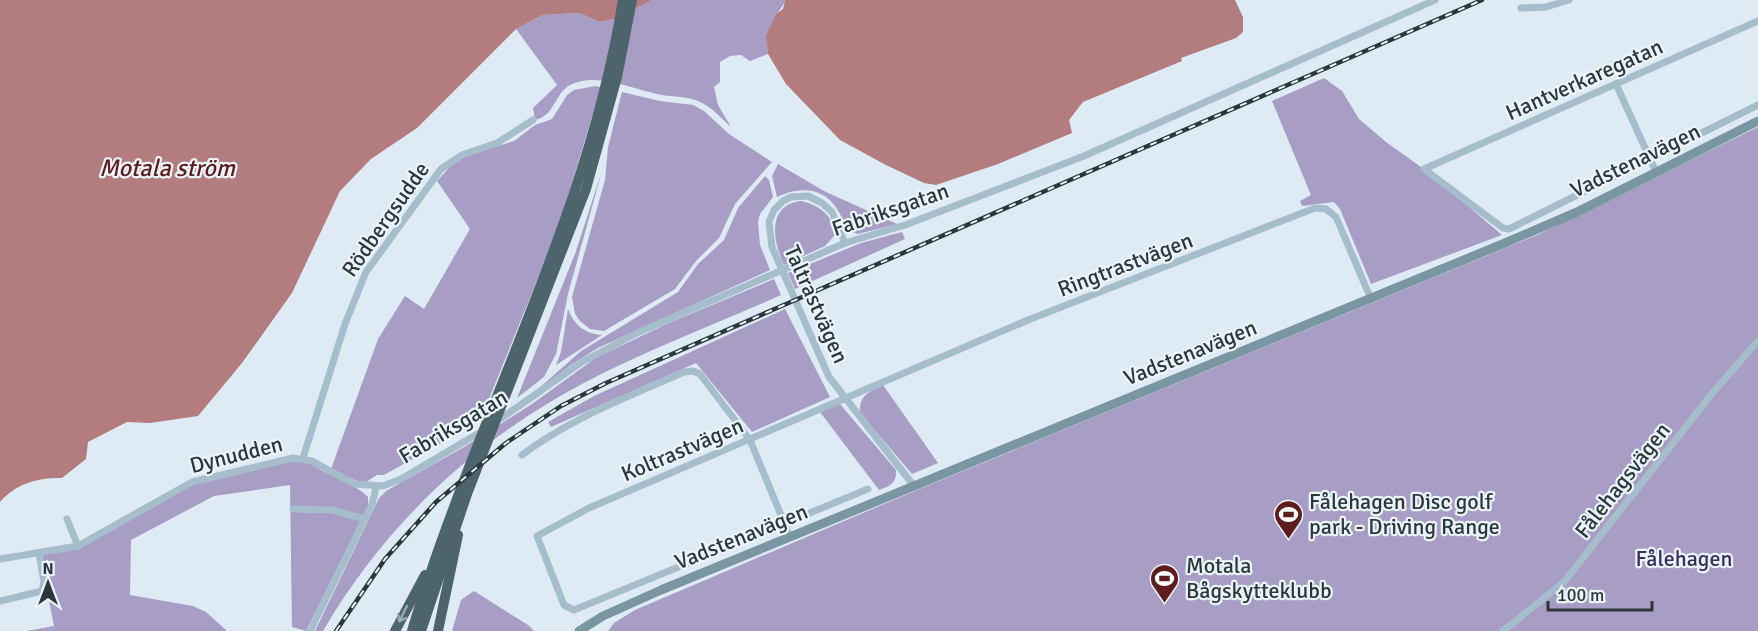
<svg xmlns="http://www.w3.org/2000/svg" width="1758" height="631" font-family="Signika,sans-serif">
<style>
.green{fill:#a89dc5}
.water{fill:#b37c7e}
.lines{fill:none;stroke-linecap:round;stroke-linejoin:round}
.minor{stroke:#a6bdcb;stroke-width:7}
.secondary{stroke:#7a96a2;stroke-width:9}
.trunk{stroke:#4d646c;stroke-width:10}
.rail-casing{stroke:#2a373b;stroke-width:4.5}
.rail{stroke:#ecf4fb;stroke-width:2;stroke-dasharray:7;stroke-linecap:butt}
.oneway{stroke:#9cacb4}
.labels{text-anchor:middle;stroke-width:4.5;stroke-linejoin:round;paint-order:stroke}
.street-label{font-size:22px;fill:#2a373b;stroke:#ecf4fb}
.poi-label{font-size:22px;fill:#2a373b;stroke:#ecf4fb;text-anchor:start}
.park-label{font-size:22px;fill:#392c5b;stroke:#ecf4fb}
.water-label{font-size:24px;font-style:italic;fill:#5f1c1d;stroke:#ecf4fb}
</style>
<rect width="100%" height="100%" fill="#dfebf4"/>
<g class="green">
<path d="M652,0H785C783,8 778,10 776,16C770,30 766,38 768,54L750,61L741,55L730,56L720,62V82L714,87L718,105L731,127C721,118 711,106 698,101C686,96 674,97 662,95C635,90 596,71 570,85C554,94 555,116 535,120L533,108L557,85L516,29L543,15L579,13L600,22L615,19Z"/>
<polygon points="1324,78 1342,91 1359,119 1386,142 1428,172 1502,235 1371,284 1340,209 1334,202 1302,206 1300,201 1311,195 1272,101"/>
<polygon points="595,86 601,87 559,226 480,421 384,475 377,475 363,484 331,469 378,339 405,296 424,309 470,229 437,181 458,158 514,141 535,125 552,119 567,95 574,90"/>
<polygon points="622,92 660,101 693,105 704,111 729,134 772,162 735,204 719,238 696,261 675,289 604,331 590,329 580,321 575,314 572,297 605,180 608,147"/>
<polygon points="1758,127 1758,631 608,631 614,623 635,610 917,490 1537,235"/>
<path d="M778,164L824,191L897,224L858,234C844,231 844,219 837,209C824,187 798,186 777,197L772,176Z"/>
<polygon points="602,171 568,294 556,354 544,377 517,398 575,254"/>
<polygon points="765,176 769,180 773,197 760,214 758,222 760,245 770,270 598,348 571,365 529,397 581,351 678,292 698,264 724,240 738,208"/>
<path d="M801,201C819,205 834,216 835,235L825,246L784,265C773,242 766,205 801,201Z"/>
<polygon points="902,232 905,239 795,289 788,273 861,243"/>
<path d="M774,279L781,295C717,324 644,351 582,384C473,442 385,525 323,631H315L379,498L386,491L464,447L532,404L597,357L669,323Z"/>
<path d="M568,309C574,325 585,334 602,335L556,365L561,352Z"/>
<polygon points="785,309 830,397 752,432 696,363 551,427 548,422 594,396"/>
<path d="M883,385L938,463L912,474L860,413C859,395 869,392 883,385Z"/>
<path d="M840,404L896,470C897,483 890,486 879,490L820,412Z"/>
<path d="M303,457C321,475 350,479 368,497V506L306,631L292,627L290,485L214,496L131,540L130,595L193,606L206,612L227,631H27L54,626L40,554L78,547L195,482Z"/>
<polygon points="474,591 528,625 534,631 452,631 461,600"/>
</g>
<g class="water">
<path d="M0,0H652L615,19L600,22L579,13L543,15L516,29L417,128L371,159L340,191L292,293L242,363L198,416L150,423L127,422L88,442L86,459L62,478C37,478 17,483 0,502Z"/>
<polygon points="785,0 1235,0 1243,17 1243,32 1236,38 1181,58 1182,61 1083,102 1069,120 1072,133 998,164 936,185 924,183 886,165 840,140 786,84 768,54 766,36 776,14 783,9"/>
</g>
<g class="lines">
<g class="minor">
<polyline points="1521,8 1546,7 1569,0"/>
<polyline points="1758,21 1424,169 1503,228 1509,229 1758,105"/>
<polyline points="1616,84 1656,172"/>
<polyline points="845,243 832,212 822,203 808,196 791,197 783,201 774,210 769,222 772,247 829,377 914,486"/>
<polyline points="496,422 582,362 637,333 845,243 905,225 1084,156 1435,0"/>
<path d="M522,455C571,418 628,397 684,372L693,371L700,374L750,440L790,537"/>
<polyline points="303,458 345,324 366,272 441,169 462,155 497,143 533,120"/>
<polyline points="868,489 574,610 564,605 537,536 589,508 1028,320 1315,208 1326,209 1336,217 1371,299"/>
<polyline points="293,509 332,510 365,519"/>
<polyline points="67,519 78,546"/>
<polyline points="0,559 78,546 192,482 293,458 312,461 354,484 383,486 401,479 484,430"/>
<polyline points="0,601 42,591 44,582 39,553"/>
<polyline points="310,631 372,504 376,488"/>
<polyline points="1503,631 1564,582 1714,391 1758,341"/>
</g>
<polyline class="secondary" points="579,631 603,616 661,590 1505,243 1577,212 1758,121"/>
<g class="trunk">
<polyline points="395,631 425,575"/>
<path d="M412,631C475,418 588,221 623,0"/>
<polyline points="421,631 467,494 586,189 617,77 632,0"/>
<polyline points="438,631 458,535"/>
</g>
<defs>
<polyline id="rail" points="336,631 385,559 436,502 506,443 561,406 606,383 777,308 1482,0"/>
</defs>
<use href="#rail" class="rail-casing"/>
<use href="#rail" class="rail"/>
</g>
<defs><path id="oneway-shaft" d="M-6 0H5M1.5-3L5.5 0L1.5 3" fill="none" stroke-width="1.6" stroke-linecap="round" stroke-linejoin="round" transform="scale(1.5)"/></defs>
<use class="oneway" href="#oneway-shaft" transform="translate(403 614) rotate(116)"/>
<defs>
<symbol id="stadium-pin" viewBox="-11 -11 22 30"><path d="M0 17L-7.5 6A9.5 9.5 0 1 1 7.5 6Z" fill="#5f1c1d" stroke="#ecf4fb"/><path d="M0-5a6.5 5 0 1 0 0 10a6.5 5 0 1 0 0-10ZM-3.5-1.8h7v3.6h-7Z" fill="#fff"/></symbol>
</defs>
<g fill-rule="evenodd">
<use href="#stadium-pin" x="1272" y="498" width="33" height="45"/>
<use href="#stadium-pin" x="1148" y="562" width="33" height="45"/>
</g>
<g class="labels">
<g class="street-label">
<text transform="translate(1584 79) rotate(-24)" y="8">Hantverkaregatan</text>
<text transform="translate(1635 160) rotate(-26)" y="8">Vadstenavägen</text>
<text transform="translate(890 209) rotate(-19)" y="8">Fabriksgatan</text>
<text transform="translate(385 219) rotate(-55)" y="8">Rödbergsudde</text>
<text transform="translate(1125 264) rotate(-21)" y="8">Ringtrastvägen</text>
<text transform="translate(817 304) rotate(66)" y="8">Taltrastvägen</text>
<text transform="translate(1190 352) rotate(-22)" y="8">Vadstenavägen</text>
<text transform="translate(453 426) rotate(-31)" y="8">Fabriksgatan</text>
<text transform="translate(682 449) rotate(-23)" y="8">Koltrastvägen</text>
<text transform="translate(236 454) rotate(-14)" y="8">Dynudden</text>
<text transform="translate(1622 480) rotate(-52)" y="8">Fålehagsvägen</text>
<text transform="translate(741 536) rotate(-22)" y="8">Vadstenavägen</text>
</g>
<g class="poi-label">
<text x="1309" y="509">Fålehagen Disc golf<tspan x="1309" dy="25">park - Driving Range</tspan></text>
<text x="1186" y="573">Motala<tspan x="1186" dy="25">Bågskytteklubb</tspan></text>
</g>
<g class="park-label">
<text x="1684" y="566">Fålehagen</text>
</g>
<g class="water-label">
<text x="167" y="176">Motala ström</text>
</g>
</g>
<g transform="translate(48 583)" stroke="#ecf4fb" stroke-width="4.5" paint-order="stroke">
<path d="M0-4.5L10 22L0 15L-10 22Z" fill="#2a373b"/>
<text y="-9" font-size="16" font-weight="bold" text-anchor="middle" fill="#2a373b">N</text>
</g>
<path d="M1548 601v9h104v-9" fill="none" stroke="#2a373b" stroke-width="3"/>
<text x="1557" y="601" font-size="18" fill="#2a373b" stroke="#ecf4fb" stroke-width="4.5" paint-order="stroke">100 m</text>
</svg>
